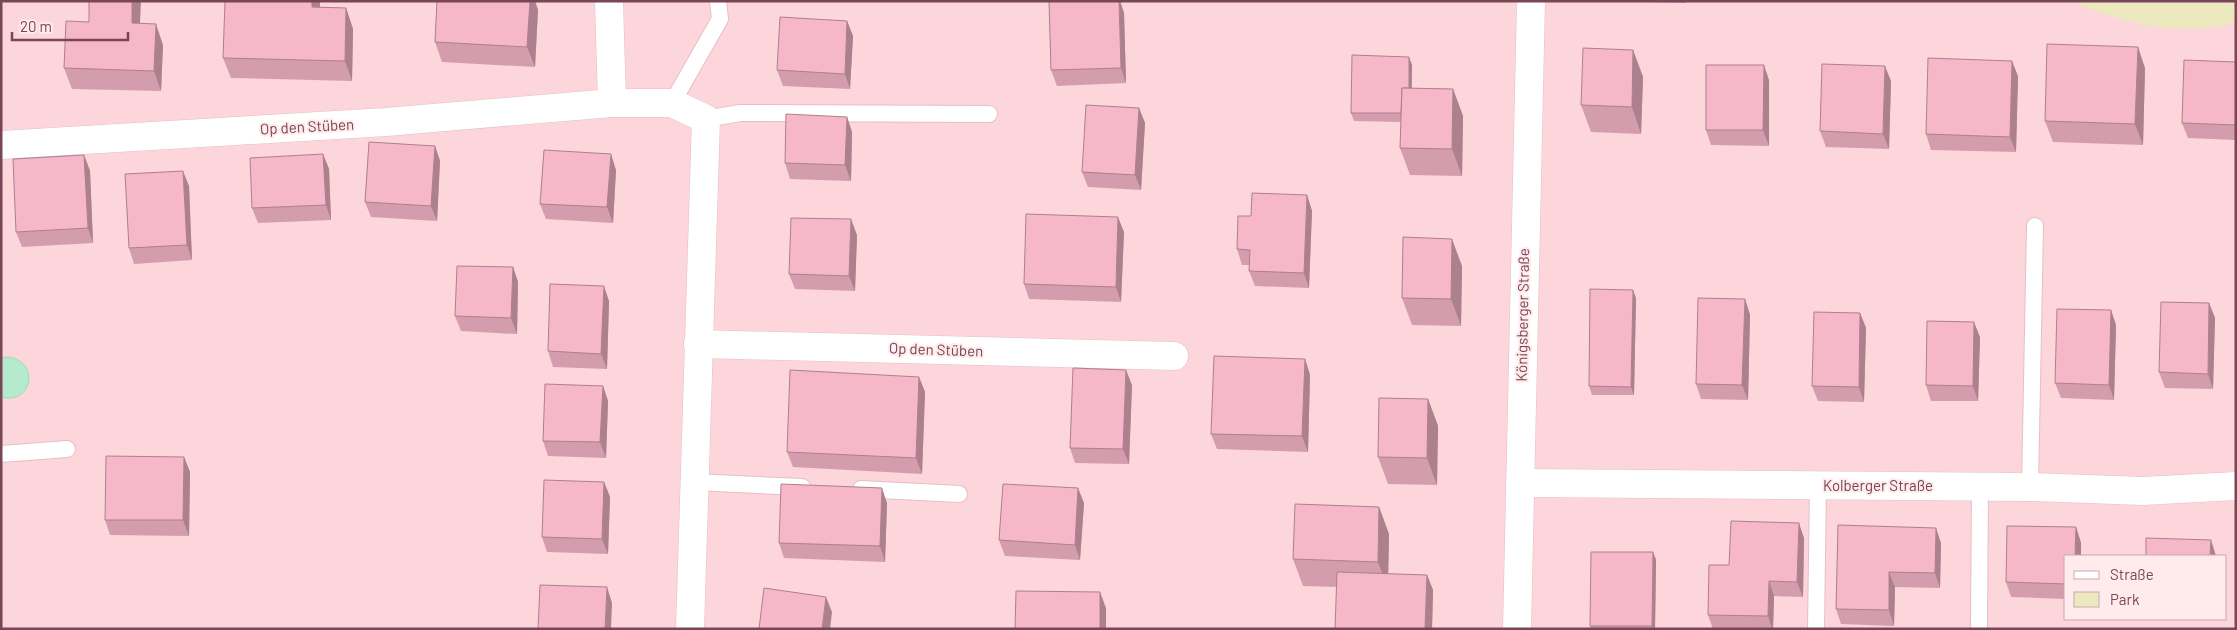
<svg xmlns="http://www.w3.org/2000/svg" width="2237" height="630" font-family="Barlow,sans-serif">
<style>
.residential{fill:#fcd6da;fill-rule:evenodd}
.green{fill:#ede9bf}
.water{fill:#b5eacd;stroke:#9adcba}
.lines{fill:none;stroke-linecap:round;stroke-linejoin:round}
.lane-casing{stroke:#e5bfc7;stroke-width:18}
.street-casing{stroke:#e5bfc7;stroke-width:29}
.lane{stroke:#fff;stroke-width:16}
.street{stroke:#fff;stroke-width:28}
.wall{fill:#d49dad}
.shaded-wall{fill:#ac808d}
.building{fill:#f6b7c9;stroke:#ac808d}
.labels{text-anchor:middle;stroke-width:4;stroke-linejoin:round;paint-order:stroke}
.street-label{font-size:15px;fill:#784656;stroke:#ffeaec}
</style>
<rect width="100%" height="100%" fill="#fee2e4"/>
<path class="residential" d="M1,1H2236V629H1ZM2066,556H2226V619H2066Z"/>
<path class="green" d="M2072,1H2236V22C2181,38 2122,23 2072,1Z"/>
<path class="water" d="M6,357C41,359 33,406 1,397V358Z"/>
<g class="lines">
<defs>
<g id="lane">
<polyline points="672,103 720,19 718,1"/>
<polyline points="706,119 740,113 989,114"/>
<polyline points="1,454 67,449"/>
<polyline points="694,482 802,487"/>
<polyline points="2030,487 2035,226"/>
<polyline points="861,489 959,494"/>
<polyline points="1816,629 1818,486"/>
<polyline points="1979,629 1980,486"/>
</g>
<g id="street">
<polyline points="609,1 612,103"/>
<polyline points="1,145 386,122 612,103 672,103 706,119 690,629"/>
<polyline points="698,344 1174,356"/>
<polyline points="1520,483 2030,487 2143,491 2236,486"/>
<polyline points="1517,629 1531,1"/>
</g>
</defs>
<use href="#lane" class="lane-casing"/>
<use href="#street" class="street-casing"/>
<use href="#lane" class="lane"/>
<use href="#street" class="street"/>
</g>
<g class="wall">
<polygon points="320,1 320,7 346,8 353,29 352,81 231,78 223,58"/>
<polygon points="437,1 535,1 538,10 535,67 442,62 435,42"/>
<polygon points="1049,1 1120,1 1124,13 1126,83 1057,86 1051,70"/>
<polygon points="1608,1 1686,1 1686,3"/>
<polygon points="847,21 853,36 850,89 783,86 777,70"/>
<polygon points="89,22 140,23 163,45 161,91 72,89 64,68"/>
<polygon points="1633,50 1643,77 1641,134 1591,132 1581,105"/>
<polygon points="2236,62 2236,140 2188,138 2182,123"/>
<polygon points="1412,65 1412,88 1453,89 1463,116 1462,176 1410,175 1400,148 1401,122 1354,121 1351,113"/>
<polygon points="2145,68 2143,145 2053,142 2045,121"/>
<polygon points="2018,76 2016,152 1931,150 1926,134"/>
<polygon points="1769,80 1769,146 1711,145 1706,130"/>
<polygon points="1891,81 1889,149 1826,147 1820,131"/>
<polygon points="1139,108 1145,123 1141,190 1088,187 1082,172"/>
<polygon points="847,117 852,132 851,181 790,179 785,163"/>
<polygon points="435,146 440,161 437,221 371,217 365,202"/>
<polygon points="323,154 329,169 331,220 258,223 252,208"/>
<polygon points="84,155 90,171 93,243 22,247 16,232"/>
<polygon points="616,170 613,223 546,219 540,204"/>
<polygon points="189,186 192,260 134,264 129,248"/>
<polygon points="1307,195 1312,211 1309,288 1255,286 1249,271 1249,265 1242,265 1237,249 1251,216"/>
<polygon points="1124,232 1121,302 1029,299 1024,284"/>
<polygon points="857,235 855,291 795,289 789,274"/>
<polygon points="1462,266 1461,326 1412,325 1402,298"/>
<polygon points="513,267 518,282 517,334 461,331 455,316"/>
<polygon points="1636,298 1634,395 1592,395 1589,386"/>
<polygon points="1745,299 1750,315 1748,400 1701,399 1696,384"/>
<polygon points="609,301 607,369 553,367 548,351"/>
<polygon points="2209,303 2215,318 2213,389 2165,388 2159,372"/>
<polygon points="2111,310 2116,325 2114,400 2061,398 2055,383"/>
<polygon points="1860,313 1866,328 1864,402 1818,401 1812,386"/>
<polygon points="1980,337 1978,401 1931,401 1926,385"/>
<polygon points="1305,359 1310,375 1308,452 1217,449 1211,434"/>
<polygon points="919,377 925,392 922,474 793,467 787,452"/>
<polygon points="1132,385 1129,464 1075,463 1070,448"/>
<polygon points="603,386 608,401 606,458 548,456 543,441"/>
<polygon points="1428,399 1438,426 1437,485 1388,484 1378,457"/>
<polygon points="184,457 190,472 189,536 110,535 105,520"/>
<polygon points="604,482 610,497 608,554 547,552 542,537"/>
<polygon points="887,503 885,562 784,558 779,543"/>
<polygon points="1084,503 1080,560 1005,556 999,540"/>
<polygon points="1379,507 1389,534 1388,574 1427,575 1433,590 1432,629 1335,629 1337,587 1303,586 1293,559"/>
<polygon points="1838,525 1941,543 1940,588 1895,587 1894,626 1841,624 1836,609"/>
<polygon points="2076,527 2081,543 2066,556 2066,599 2011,597 2006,582"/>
<polygon points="1804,538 1803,597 1774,596 1773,629 1713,629 1708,615 1729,565"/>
<polygon points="1653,552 1656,560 1655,629 1591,629 1590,626"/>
</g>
<g class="shaded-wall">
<polygon points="132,1 141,1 139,43 132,23"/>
<polygon points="312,1 320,1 319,28 312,7"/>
<polygon points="530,1 535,1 538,10 535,67 527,47"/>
<polygon points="1119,1 1120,1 1124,13 1126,83 1121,68"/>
<polygon points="346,8 353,29 352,81 345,61"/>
<polygon points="847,21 853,36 850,89 845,74"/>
<polygon points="156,24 163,45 161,91 154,71"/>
<polygon points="2138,47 2145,68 2143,145 2135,124"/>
<polygon points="1633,50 1643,77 1641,134 1632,107"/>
<polygon points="1409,57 1412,65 1411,122 1408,114"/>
<polygon points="2012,61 2018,76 2016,152 2010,137"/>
<polygon points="1764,65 1769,80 1769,146 1763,130"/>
<polygon points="1885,66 1891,81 1889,149 1883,134"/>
<polygon points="1453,89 1463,116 1462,176 1452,149"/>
<polygon points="1139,108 1145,123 1141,190 1135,175"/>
<polygon points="847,117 852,132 851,181 845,165"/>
<polygon points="435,146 440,161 437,221 431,206"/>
<polygon points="323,154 329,169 331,220 326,205"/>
<polygon points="611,154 616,170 613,223 607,207"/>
<polygon points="84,155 90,171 93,243 88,228"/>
<polygon points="183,171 189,186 192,260 187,245"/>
<polygon points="1307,195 1312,211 1309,288 1304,273"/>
<polygon points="1118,217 1124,232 1121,302 1116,287"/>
<polygon points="851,219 857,235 855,291 849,276"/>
<polygon points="1452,239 1462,266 1461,326 1451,299"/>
<polygon points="513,267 518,282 517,334 511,318"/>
<polygon points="604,286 609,301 607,369 601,354"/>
<polygon points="1633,290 1636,298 1634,395 1631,387"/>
<polygon points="1745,299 1750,315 1748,400 1742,385"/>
<polygon points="2209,303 2215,318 2213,389 2208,374"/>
<polygon points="2111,310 2116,325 2114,400 2109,385"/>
<polygon points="1860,313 1866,328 1864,402 1859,387"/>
<polygon points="1974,322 1980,337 1978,401 1973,386"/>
<polygon points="1305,359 1310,375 1308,452 1302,436"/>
<polygon points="1126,370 1132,385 1129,464 1123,449"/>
<polygon points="919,377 925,392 922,474 916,458"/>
<polygon points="603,386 608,401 606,458 600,442"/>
<polygon points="1428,399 1438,426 1437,485 1427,458"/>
<polygon points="184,457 190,472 189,536 183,520"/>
<polygon points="604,482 610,497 608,554 602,539"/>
<polygon points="882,488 887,503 885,562 880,546"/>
<polygon points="1078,488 1084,503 1080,560 1075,545"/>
<polygon points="1379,507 1389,534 1388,589 1378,562"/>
<polygon points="1799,523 1804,538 1803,597 1797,582"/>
<polygon points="2076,527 2081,543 2081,556 2075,556"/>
<polygon points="1936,528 1941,543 1940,588 1935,573"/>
<polygon points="2211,540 2216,556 2210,556"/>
<polygon points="1653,552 1656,560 1655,629 1653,629 1652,626"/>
<polygon points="1889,572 1895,587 1894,626 1889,610"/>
<polygon points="1427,575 1433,590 1432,629 1425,629"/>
<polygon points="1769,581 1774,596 1773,629 1772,629 1768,616"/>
<polygon points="607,587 612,603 611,629 605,629"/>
<polygon points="1100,592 1106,608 1106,629 1100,629"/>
<polygon points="826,597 832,612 830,629 822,629"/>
</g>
<g class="building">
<polygon points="89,1 132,1 132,23 156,24 154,71 64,68 66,21 89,22"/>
<polygon points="225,1 312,1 312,7 346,8 345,61 223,58"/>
<polygon points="437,1 530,1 527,47 435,42"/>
<polygon points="1049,1 1119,1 1121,68 1051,70"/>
<polygon points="780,17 847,21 845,74 777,70"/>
<polygon points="2047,44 2138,47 2135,124 2045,121"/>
<polygon points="1583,48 1633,50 1632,107 1581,105"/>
<polygon points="1352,55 1409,57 1409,88 1402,88 1401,113 1351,113"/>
<polygon points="1928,58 2012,61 2010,137 1926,134"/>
<polygon points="2184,60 2236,62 2236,125 2182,123"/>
<polygon points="1822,64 1885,66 1883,134 1820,131"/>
<polygon points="1706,65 1764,65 1763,130 1706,130"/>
<polygon points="1402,88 1453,89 1452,149 1400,148"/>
<polygon points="1086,105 1139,108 1135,175 1082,172"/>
<polygon points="786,114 847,117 845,165 785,163"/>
<polygon points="369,142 435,146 431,206 365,202"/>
<polygon points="544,150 611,154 607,207 540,204"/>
<polygon points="323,154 326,205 252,208 250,158"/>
<polygon points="84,155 88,228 16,232 13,159"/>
<polygon points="183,171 187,245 129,248 125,174"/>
<polygon points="1252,193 1307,195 1304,273 1249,271 1250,250 1237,249 1238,216 1251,216"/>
<polygon points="1026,214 1118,217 1116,287 1024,284"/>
<polygon points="791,218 851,219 849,276 789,274"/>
<polygon points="1403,237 1452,239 1451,299 1402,298"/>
<polygon points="457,266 513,267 511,318 455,316"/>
<polygon points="550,284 604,286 601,354 548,351"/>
<polygon points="1590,289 1633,290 1631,387 1589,386"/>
<polygon points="1698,298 1745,299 1742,385 1696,384"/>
<polygon points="2161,302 2209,303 2208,374 2159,372"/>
<polygon points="2057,309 2111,310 2109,385 2055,383"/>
<polygon points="1814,312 1860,313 1859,387 1812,386"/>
<polygon points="1927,321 1974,322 1973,386 1926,385"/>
<polygon points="1214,356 1305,359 1302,436 1211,434"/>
<polygon points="1073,368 1126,370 1123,449 1070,448"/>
<polygon points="790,370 919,377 916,458 787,452"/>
<polygon points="545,384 603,386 600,442 543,441"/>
<polygon points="1379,398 1428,399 1427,458 1378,457"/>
<polygon points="106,456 184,457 183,520 105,520"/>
<polygon points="544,480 604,482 602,539 542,537"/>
<polygon points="781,484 882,488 880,546 779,543"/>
<polygon points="1003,484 1078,488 1075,545 999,540"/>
<polygon points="1295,504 1379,507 1378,562 1293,559"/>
<polygon points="1731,521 1799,523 1797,582 1769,581 1768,616 1708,615 1709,565 1729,565"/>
<polygon points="1838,525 1936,528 1935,573 1889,572 1889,610 1836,609"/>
<polygon points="2007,526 2076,527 2075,556 2066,556 2066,584 2006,582"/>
<polygon points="2146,538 2211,540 2210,556 2146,556"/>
<polygon points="1591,552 1653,552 1652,626 1590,626"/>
<polygon points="1337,572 1427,575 1425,629 1335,629"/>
<polygon points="540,585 607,587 605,629 538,629"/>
<polygon points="764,588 826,597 822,629 759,629"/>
<polygon points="1016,591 1100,592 1100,629 1015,629"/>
</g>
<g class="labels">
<g class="street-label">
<text transform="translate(307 127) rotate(-3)" y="5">Op den Stüben</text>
<text transform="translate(1523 315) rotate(-89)" y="5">Königsberger Straße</text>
<text transform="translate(936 350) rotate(2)" y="5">Op den Stüben</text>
<text x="1878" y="491">Kolberger Straße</text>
</g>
</g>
<rect width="2237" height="630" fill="none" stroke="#784656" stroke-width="5"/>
<rect x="2064" y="555" width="162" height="65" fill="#ffeaec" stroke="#c9a8b0"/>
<rect x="2074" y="571" width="25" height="8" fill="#ffffff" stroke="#c9a8b0"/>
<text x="2110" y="580" font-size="15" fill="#784656">Straße</text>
<rect x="2074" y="592" width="25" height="15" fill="#ede9bf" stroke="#c9a8b0"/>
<text x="2110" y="605" font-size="15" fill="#784656">Park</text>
<path d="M12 32v8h116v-8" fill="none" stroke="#784656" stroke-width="2.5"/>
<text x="20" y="32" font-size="15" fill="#784656" stroke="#ffeaec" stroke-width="4" paint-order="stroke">20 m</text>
</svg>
